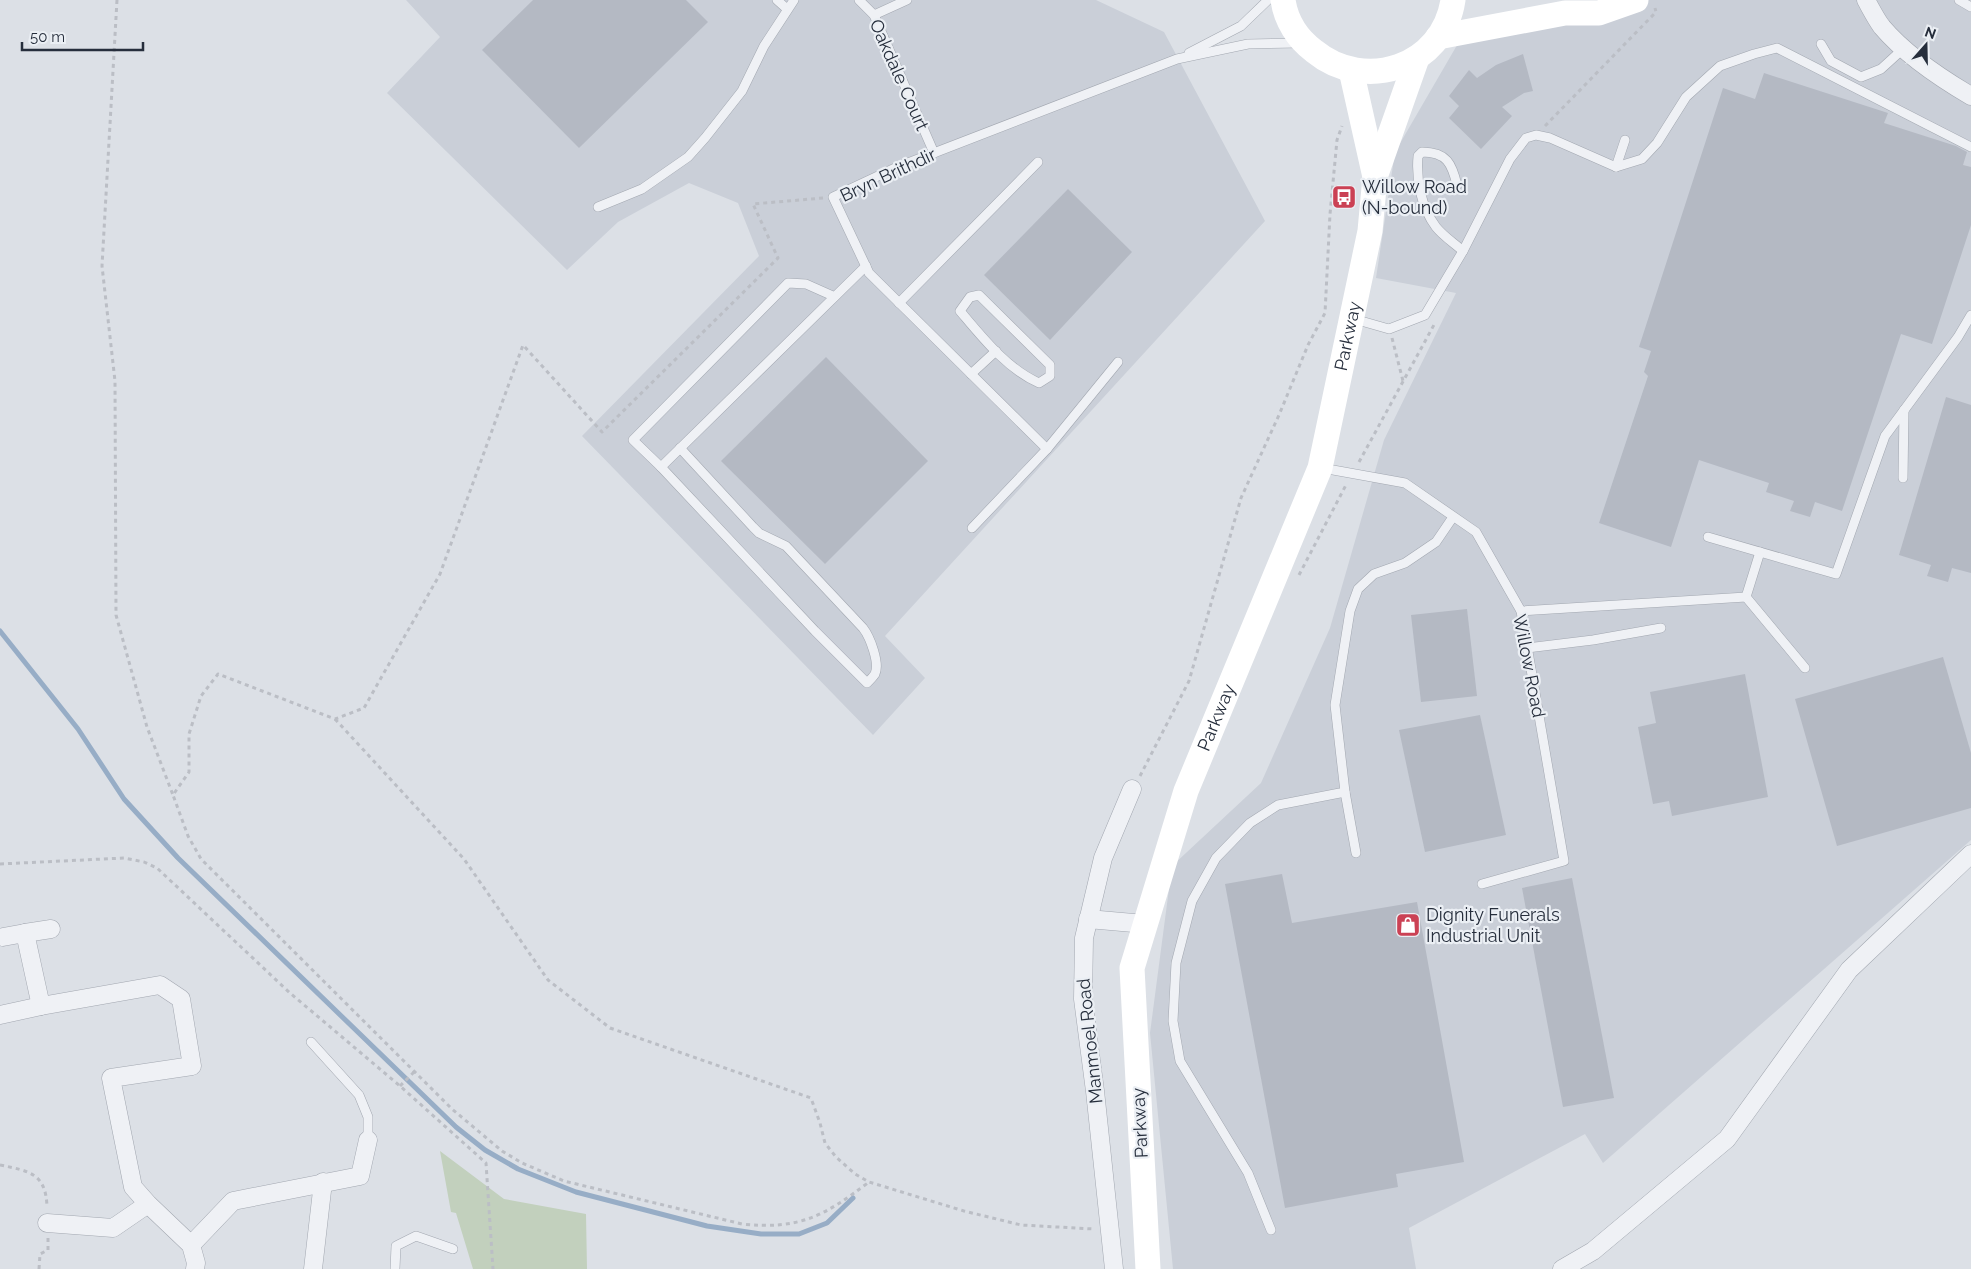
<svg xmlns="http://www.w3.org/2000/svg" width="1971" height="1269" font-family="Raleway,sans-serif">
<style>
.built{fill:#cacfd8}
.green{fill:#c2d0bd}
.lines{fill:none;stroke-linecap:round;stroke-linejoin:round}
.stream{stroke:#97adc6;stroke-width:5}
.building{fill:#b4b9c3}
.lane-casing{stroke:#a2a7b0;stroke-width:10}
.street-casing{stroke:#a2a7b0;stroke-width:19}
.path{stroke:#bbbec5;stroke-width:3;stroke-dasharray:4 4;stroke-linecap:butt}
.lane{stroke:#eff1f5;stroke-width:9}
.street{stroke:#eff1f5;stroke-width:18}
.secondary{stroke:#fff;stroke-width:25}
.labels{text-anchor:middle;stroke-width:4.5;stroke-linejoin:round;paint-order:stroke}
.street-label{font-size:18px;fill:#262e3c;stroke:#ebeff4}
.poi-label{font-size:18px;fill:#262e3c;stroke:#ebeff4;text-anchor:start}
</style>
<rect width="100%" height="100%" fill="#dce0e6"/>
<g class="built">
<polygon points="406,0 1096,0 1164,32 1265,221 885,636 925,678 873,735 582,436 759,256 738,203 689,183 618,222 567,270 387,93 440,37"/>
<polygon points="1614,0 1971,0 1971,840 1603,1163 1585,1134 1409,1228 1416,1269 1173,1269 1150,1033 1172,866 1261,783 1330,628 1384,440 1456,293 1376,278 1395,152 1460,40"/>
</g>
<polygon class="green" points="440,1151 504,1199 586,1214 587,1269 473,1269 456,1213 451,1212"/>
<g class="lines">
<polyline class="stream" points="0,631 78,729 124,799 178,858 456,1127 485,1150 518,1169 576,1192 707,1226 761,1234 799,1234 827,1223 853,1198"/>
</g>
<g class="building">
<polygon points="533,0 686,0 708,22 579,148 482,50"/>
<polygon points="1523,54 1533,91 1524,93 1502,107 1512,116 1481,149 1449,118 1459,106 1449,96 1469,70 1477,78 1496,65"/>
<polygon points="1764,73 1888,113 1884,123 1956,146 1967,152 1963,165 1971,167 1971,225 1932,344 1901,334 1842,511 1815,502 1810,517 1790,511 1794,501 1766,492 1769,483 1699,460 1671,547 1599,523 1648,376 1644,372 1651,351 1639,347 1723,88 1755,99"/>
<polygon points="1068,189 1132,252 1050,340 984,275"/>
<polygon points="826,357 928,461 825,564 721,461"/>
<polygon points="1946,397 1971,405 1971,573 1952,568 1948,582 1927,576 1931,565 1899,555"/>
<polygon points="1467,609 1477,696 1421,702 1411,615"/>
<polygon points="1943,657 1971,753 1971,808 1837,846 1795,699"/>
<polygon points="1745,674 1768,797 1672,816 1669,801 1653,804 1638,727 1656,723 1650,692"/>
<polygon points="1480,715 1506,835 1425,852 1399,730"/>
<polygon points="1282,874 1292,923 1417,902 1464,1162 1396,1174 1398,1187 1285,1208 1225,884"/>
<polygon points="1572,878 1614,1098 1563,1107 1522,888"/>
</g>
<g class="lines">
<defs>
<g id="lane">
<polyline points="777,0 787,9"/>
<polyline points="859,0 874,15 934,153"/>
<polyline points="1959,0 1971,7"/>
<polyline points="874,15 907,0"/>
<polyline points="1821,44 1831,61 1861,77 1881,69 1904,48"/>
<polyline points="1189,53 1241,26 1268,0"/>
<polyline points="1616,167 1642,159 1657,143 1686,97 1720,66 1754,54 1777,48 1971,147"/>
<path d="M1457,185C1452,164 1447,152 1422,152L1418,156C1416,180 1421,207 1436,227C1443,236 1454,243 1463,251"/>
<polyline points="598,207 642,189 688,157 705,138 742,91 764,46 794,0"/>
<path d="M979,295L1050,365V376L1039,383C1007,369 982,337 960,311L970,297Z"/>
<polyline points="833,296 806,284 788,283 633,440 661,467 866,266"/>
<polyline points="899,303 1038,162"/>
<polyline points="1354,319 1389,329 1425,315 1463,251 1510,159 1526,138 1536,135 1550,138 1616,167 1625,140"/>
<polyline points="971,374 996,351"/>
<polyline points="1047,449 1118,362"/>
<path d="M661,467L815,631L867,683C870,680 873,677 875,674C880,663 870,637 863,628L786,546L759,533L753,527L680,448"/>
<polyline points="1322,468 1405,483 1476,532 1521,611 1564,861 1482,884"/>
<polyline points="1903,478 1904,410"/>
<polyline points="972,528 1047,449 869,273 833,197 895,168 1177,59 1248,44 1298,43"/>
<polyline points="1708,537 1836,574 1885,436 1958,337 1971,315"/>
<polyline points="1760,552 1746,597 1805,668"/>
<polyline points="1521,611 1746,597"/>
<polyline points="1527,648 1593,640 1661,628"/>
<polyline points="1345,792 1356,853"/>
<polyline points="311,1042 359,1095 368,1117 368,1140"/>
<polyline points="1271,1230 1248,1173 1180,1061 1173,1021 1176,963 1192,901 1216,858 1250,823 1278,805 1345,792 1335,705 1350,611 1358,589 1374,574 1405,563 1436,542 1453,517"/>
<polyline points="395,1269 396,1246 416,1236 453,1249"/>
</g>
<g id="street">
<path d="M1866,0C1871,9 1876,19 1882,27C1904,53 1942,79 1971,96"/>
<polyline points="1088,919 1145,924"/>
<polyline points="25,933 51,929"/>
<polyline points="3,937 25,933 41,1006"/>
<polyline points="0,1015 41,1006 160,985 181,999 192,1066 111,1078 133,1187 148,1204 191,1245 196,1263 195,1269"/>
<polyline points="47,1223 113,1228 148,1204"/>
<polyline points="191,1245 233,1201 360,1176 368,1140"/>
<polyline points="313,1269 323,1182"/>
<polyline points="1114,1269 1095,1091 1083,999 1084,938 1103,858 1132,789"/>
<polyline points="1562,1269 1593,1251 1727,1139 1849,970 1971,854"/>
</g>
</defs>
<use href="#lane" class="lane-casing"/>
<use href="#street" class="street-casing"/>
<g class="path">
<polyline points="117,0 102,266 115,381 116,615 147,727 173,795"/>
<polyline points="1545,126 1656,12 1655,8"/>
<path d="M823,198L753,204L778,258L602,432L523,345L440,574L364,708L335,719L218,674L201,696L189,734V772L173,795L188,836L201,859L452,1109L502,1151L522,1163L564,1181L742,1224C800,1230 824,1216 869,1182"/>
<polyline points="1392,338 1403,381"/>
<polyline points="1359,462 1435,323"/>
<polyline points="1299,575 1347,483"/>
<polyline points="335,719 464,859 548,980 610,1028 811,1098 820,1123 825,1143 836,1157 855,1174 869,1182 964,1211 1021,1225 1094,1229"/>
<polyline points="1140,776 1189,681 1241,498 1279,415 1308,345 1325,313 1330,214 1337,140 1342,126"/>
<polyline points="0,864 124,858 144,862 157,868 290,993 400,1086 486,1163 493,1269"/>
<polyline points="400,1086 414,1072"/>
<path d="M0,1165C29,1171 46,1173 47,1207"/>
<polyline points="39,1269 40,1254 48,1250 48,1238"/>
</g>
<use href="#lane" class="lane"/>
<use href="#street" class="street"/>
<g class="secondary">
<path d="M1283,0C1286,21 1298,39 1314,51C1365,93 1443,67 1453,0"/>
<polyline points="1438,37 1565,13 1599,13 1636,0"/>
<polyline points="1351,70 1375,177"/>
<path id="s1" d="M1148,1269L1132,968L1186,791L1320,468L1370,231L1375,177L1417,58"/>
</g>
</g>
<defs>
<symbol id="bus-square" viewBox="-11 -11 22 22"><rect x="-9" y="-9" width="18" height="18" rx="4" fill="#cb4154" stroke="#ebeff4"/><path d="M-5-6H5V4H4V6H2V4H-2V6H-4V4H-5ZM-3.5-4V0h7V-4ZM-3.5 1.2v1.5H-2V1.2ZM2 1.2v1.5H3.5V1.2Z" fill="#fff"/></symbol>
<symbol id="shop-square" viewBox="-11 -11 22 22"><rect x="-9" y="-9" width="18" height="18" rx="4" fill="#cb4154" stroke="#ebeff4"/><path d="M-5-2.5h2.3a2.7 3.5 0 0 1 5.4 0H5L5.5 6h-11ZM-1.5-2.5h3a1.5 2.3 0 0 0-3 0Z" fill="#fff"/></symbol>
</defs>
<g fill-rule="evenodd">
<use href="#bus-square" x="1330" y="183" width="28" height="28"/>
<use href="#shop-square" x="1394" y="911" width="28" height="28"/>
</g>
<g class="labels">
<g class="street-label">
<text transform="translate(899 75) rotate(66)" y="6">Oakdale Court</text>
<text transform="translate(888 175) rotate(-25)" y="6">Bryn Brithdir</text>
<text dy="6" stroke="none"><textPath href="#s1" startOffset="971">Parkway</textPath></text>
<text transform="translate(1529 666) rotate(79)" y="6">Willow Road</text>
<text dy="6" stroke="none"><textPath href="#s1" startOffset="566">Parkway</textPath></text>
<text transform="translate(1090 1041) rotate(-96)" y="6">Manmoel Road</text>
<text transform="translate(1140 1123) rotate(-93)" y="6">Parkway</text>
</g>
<g class="poi-label">
<text x="1362" y="193">Willow Road<tspan x="1362" dy="21">(N-bound)</tspan></text>
<text x="1426" y="921">Dignity Funerals<tspan x="1426" dy="21">Industrial Unit</tspan></text>
</g>
</g>
<g transform="translate(1926 45) rotate(20)" stroke="#ebeff4" stroke-width="4" paint-order="stroke">
<path d="M0-4L9 19L0 12L-9 19Z" fill="#262e3c"/>
<text y="-8" font-size="14" font-weight="bold" text-anchor="middle" fill="#262e3c">N</text>
</g>
<path d="M22 42v8h121v-8" fill="none" stroke="#262e3c" stroke-width="2.5"/>
<text x="30" y="42" font-size="15" fill="#262e3c" stroke="#ebeff4" stroke-width="4" paint-order="stroke">50 m</text>
</svg>
